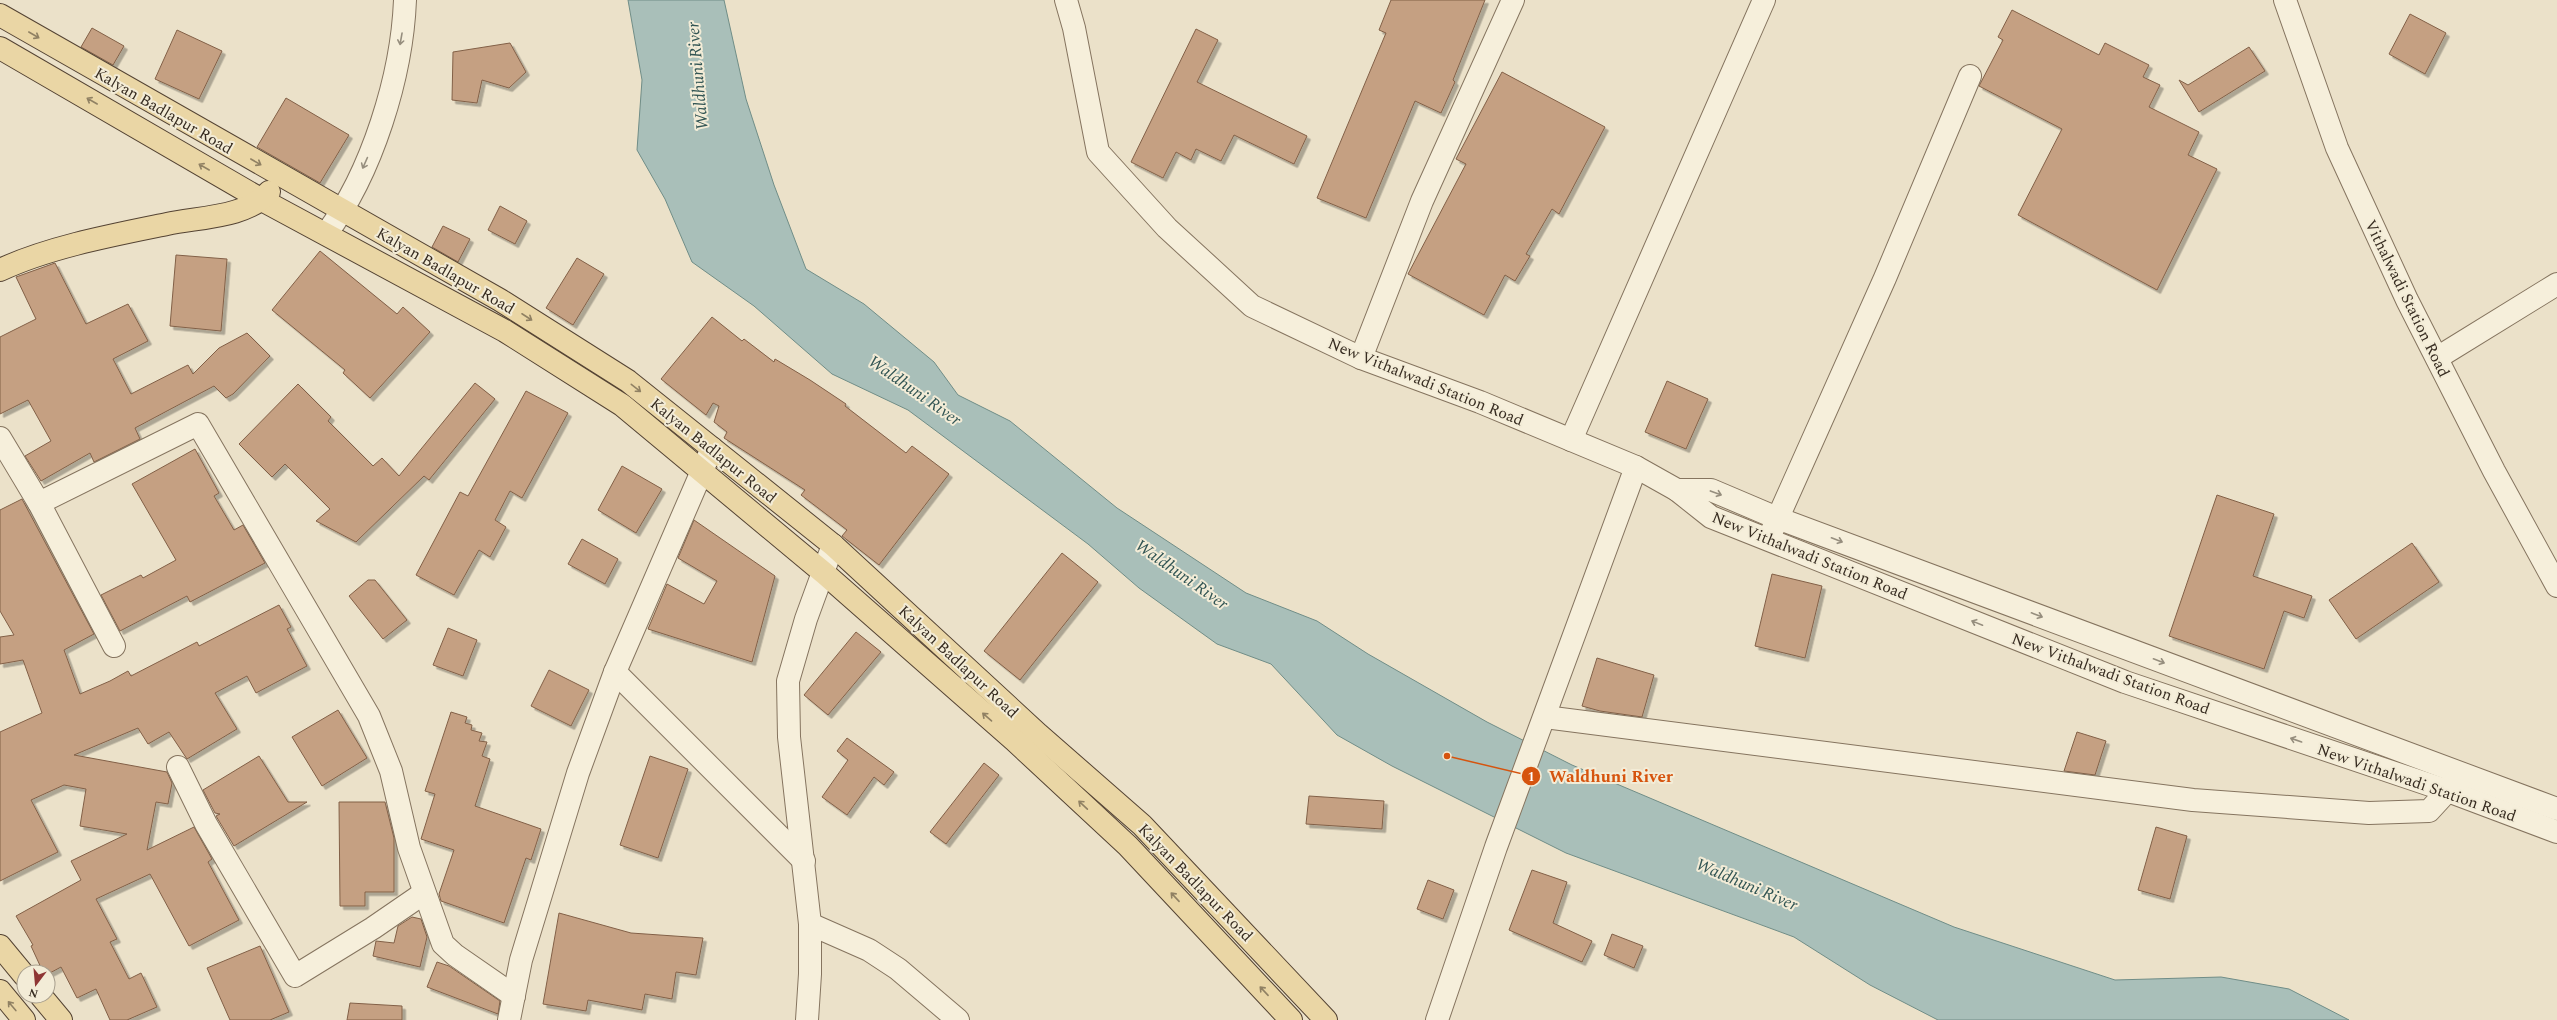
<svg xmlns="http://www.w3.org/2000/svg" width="2557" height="1020" font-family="Spectral,serif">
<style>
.water{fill:#a9bfb9;stroke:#708d87}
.building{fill:#c5a082;stroke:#826047;filter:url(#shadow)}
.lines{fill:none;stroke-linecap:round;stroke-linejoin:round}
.minor-casing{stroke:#85745f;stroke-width:24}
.major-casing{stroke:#544333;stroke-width:24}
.minor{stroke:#f6efdb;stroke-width:22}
.major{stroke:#ead6a5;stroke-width:22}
.oneway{stroke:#908163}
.oneway2{stroke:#968e7e}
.labels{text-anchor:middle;stroke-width:4;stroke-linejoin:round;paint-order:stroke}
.street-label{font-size:16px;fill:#372c21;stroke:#f3ecd7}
.water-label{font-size:17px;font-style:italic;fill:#325554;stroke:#f3ecd7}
.leader{fill:none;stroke:#d6540e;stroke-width:1.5}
.callout-dot{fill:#d6540e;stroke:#f3ecd7;stroke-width:1.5}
.mark-label{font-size:12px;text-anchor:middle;font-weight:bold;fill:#fff}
.callout-label{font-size:17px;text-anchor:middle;font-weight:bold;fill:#d6540e;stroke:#f3ecd7;stroke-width:4;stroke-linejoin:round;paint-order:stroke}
</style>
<defs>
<filter id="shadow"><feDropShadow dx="3.5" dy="3.5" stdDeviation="0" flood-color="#0004"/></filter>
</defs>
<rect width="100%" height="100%" fill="#ebe1c9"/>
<polygon class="water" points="628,0 724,0 746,99 774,185 806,269 864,304 934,362 958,395 1010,421 1117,508 1246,593 1317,621 1368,654 1487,722 1572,765 1954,927 2115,980 2221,977 2289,989 2349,1020 1938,1020 1870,985 1794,937 1566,853 1392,766 1337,735 1271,664 1217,644 1139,588 1088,544 908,410 832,374 754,306 692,262 665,199 637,150 642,80"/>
<g class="building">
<polygon points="1391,0 1485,0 1453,80 1455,82 1441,113 1415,101 1366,218 1317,198 1386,33 1379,30"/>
<polygon points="2012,10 2099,55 2105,43 2149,65 2143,77 2160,85 2149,107 2199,132 2188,155 2217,169 2157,290 2018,215 2062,129 1979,86 2003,40 1998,37"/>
<polygon points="2410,14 2446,33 2425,74 2389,54"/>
<polygon points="92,28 124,46 113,65 81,47"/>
<polygon points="1196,29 1218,40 1197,82 1307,136 1294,164 1234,135 1221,161 1196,149 1191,160 1176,152 1163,178 1131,162"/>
<polygon points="177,30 222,51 199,99 155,79"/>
<polygon points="510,43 526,72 509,88 482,80 477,103 452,100 453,52"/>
<polygon points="2249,47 2265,71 2199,112 2179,80 2188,85"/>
<polygon points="1502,72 1605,127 1559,214 1552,209 1526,254 1530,256 1515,281 1505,275 1484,315 1408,274 1466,164 1456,159"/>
<polygon points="286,98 349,135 320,183 257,147"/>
<polygon points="500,206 527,221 515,244 488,230"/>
<polygon points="443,226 470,239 458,262 432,247"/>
<polygon points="320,251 397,314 403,307 430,332 370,398 343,373 345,370 272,310"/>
<polygon points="176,255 227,259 221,331 170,326"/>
<polygon points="577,258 604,274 573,325 546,308"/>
<polygon points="55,263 86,324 128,304 148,341 113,359 131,394 188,365 193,374 219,348 247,333 270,356 233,394 226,398 214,386 135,428 140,439 94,462 90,453 41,481 25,456 51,441 28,400 0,414 0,337 36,319 16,277"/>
<polygon points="712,317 742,341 744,339 774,362 775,359 810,380 846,404 845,406 906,453 912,446 949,474 879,565 842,536 847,530 801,495 805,490 724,438 727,432 714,422 719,406 713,403 706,415 661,379"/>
<polygon points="1667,381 1708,399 1686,449 1645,432"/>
<polygon points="475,383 495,399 429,480 424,476 356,542 316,521 330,509 285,464 272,477 239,444 298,384 331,417 328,421 373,466 382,458 399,476"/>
<polygon points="526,391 568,413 522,498 510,491 495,520 506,527 490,557 479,550 454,595 416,575 460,492 468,496"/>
<polygon points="195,449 219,493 214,496 234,530 243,525 265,563 190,602 187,596 120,631 101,595 141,575 143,578 176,560 132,484"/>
<polygon points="622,466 662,489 636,533 598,510"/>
<polygon points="2217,495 2274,514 2253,576 2312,596 2304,618 2284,611 2264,669 2169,636"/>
<polygon points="22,499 94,634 64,650 80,694 110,681 128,671 131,676 197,642 199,646 279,605 291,627 287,629 307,666 256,693 247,676 215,693 237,729 187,759 169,732 148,744 138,728 74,755 167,772 172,783 168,804 156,802 147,850 194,827 212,859 208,862 239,920 189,946 150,874 96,899 117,939 110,942 129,979 141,973 157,1007 127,1020 110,1020 96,989 77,998 61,967 48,974 43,972 31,946 33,945 16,916 81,880 71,861 127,834 80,826 86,789 64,785 31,800 58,852 0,881 0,732 42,713 23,660 0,664 0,637 14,635 0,611 0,510"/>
<polygon points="694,520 775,576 752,662 648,629 667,584 704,604 717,581 678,558"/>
<polygon points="582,539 618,559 605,584 568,564"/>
<polygon points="2412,543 2439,582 2356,639 2329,600"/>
<polygon points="1062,553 1098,582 1020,680 984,651"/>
<polygon points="1772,574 1822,586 1805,658 1755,646"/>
<polygon points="368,580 375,580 407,620 383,639 349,596"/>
<polygon points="448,628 477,640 463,676 433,665"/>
<polygon points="856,632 881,652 828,715 804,695"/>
<polygon points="1597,658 1654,675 1642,717 1600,711 1582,706"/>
<polygon points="549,670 589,690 571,726 531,706"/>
<polygon points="338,710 367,758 322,786 292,737"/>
<polygon points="451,712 467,717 465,723 472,725 471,730 482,733 479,741 487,742 482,756 490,759 475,806 541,829 531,860 526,858 504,923 441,901 439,894 454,850 421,839 435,794 425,791"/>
<polygon points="2077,732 2106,741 2095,775 2064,771"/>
<polygon points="847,738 894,772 884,785 874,777 847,815 822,797 848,760 837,751"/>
<polygon points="259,756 288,802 307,802 234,846 216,816 220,814 215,813 203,790"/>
<polygon points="650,756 688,769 658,858 620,845"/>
<polygon points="984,763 999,775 946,844 930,832"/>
<polygon points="1309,796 1384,801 1382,829 1306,824"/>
<polygon points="339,802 385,802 394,838 394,892 365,892 365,906 340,906"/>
<polygon points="2156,827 2187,836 2170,899 2138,890"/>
<polygon points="1532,870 1567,882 1553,923 1592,941 1582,962 1509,930"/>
<polygon points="1428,880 1454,890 1443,919 1417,909"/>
<polygon points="559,913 631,933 703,938 696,975 676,972 672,999 645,994 642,1010 588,1000 586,1011 543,1004"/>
<polygon points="412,917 421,919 427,937 420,967 373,956 376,941 394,943 398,926"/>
<polygon points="1612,934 1643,946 1634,968 1604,955"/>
<polygon points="260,946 289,1012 270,1020 230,1020 207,968"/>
<polygon points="437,962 449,966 500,1001 498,1014 427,987"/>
<polygon points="350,1003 402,1006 402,1020 347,1020"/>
</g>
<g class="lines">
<defs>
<g id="minor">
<polyline points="1066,0 1074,28 1098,152 1167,228 1252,306 1361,358 1480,402 1636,467 1677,490 1711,517 2125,682 2448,791 2557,832"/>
<polyline points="2285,0 2337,148 2407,300 2494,471 2557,586"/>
<path d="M326,234C372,173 402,76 405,0"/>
<polyline points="1361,358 1422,201 1513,0"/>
<polyline points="2437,358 2557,284"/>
<polyline points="0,438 39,503 114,646"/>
<polyline points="1571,440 1764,0"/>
<polyline points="1677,490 1711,490 1777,518 2557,809"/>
<polyline points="39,503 198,424 369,716 391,771 409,848 443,944 455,955 514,996"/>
<polyline points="1772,531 1885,278 1970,76"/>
<polyline points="615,672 804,861"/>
<polyline points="1545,717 2193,800 2369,813 2429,811 2462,775"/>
<polyline points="178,767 206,824 295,976 373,928 424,893"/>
<polyline points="810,924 869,950 898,969 958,1020"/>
<polyline points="509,1020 521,960 578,773 615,672 712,448"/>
<polyline points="807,1020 810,974 810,924 789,737 788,681 806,619 833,545"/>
<polyline points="1437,1020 1496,847 1636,467"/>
</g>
<g id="major">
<polyline points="0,15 500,300 628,381 833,545 1038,734 1142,825 1326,1020"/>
<polyline points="0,48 262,200 505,331 622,405 824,573 1014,740 1128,846 1291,1020"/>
<path d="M0,270C49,247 113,235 167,224C198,217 246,218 269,192"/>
<polyline points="0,946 24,975"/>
<polyline points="0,991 24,1020"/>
<polyline points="41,996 61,1020"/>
</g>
</defs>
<use href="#minor" class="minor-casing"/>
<use href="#major" class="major-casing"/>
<use href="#minor" class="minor"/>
<use href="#major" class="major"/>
</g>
<defs><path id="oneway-shaft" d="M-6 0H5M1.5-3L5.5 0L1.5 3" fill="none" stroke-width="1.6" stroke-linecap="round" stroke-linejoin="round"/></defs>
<g class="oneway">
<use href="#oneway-shaft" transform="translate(34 35) rotate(30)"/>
<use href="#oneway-shaft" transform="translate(92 101) rotate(-150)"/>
<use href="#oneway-shaft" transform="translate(256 162) rotate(30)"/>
<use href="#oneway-shaft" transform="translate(204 167) rotate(-150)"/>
<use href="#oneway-shaft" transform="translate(527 317) rotate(33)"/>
<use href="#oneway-shaft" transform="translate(636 388) rotate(38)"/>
<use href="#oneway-shaft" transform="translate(987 717) rotate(-139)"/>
<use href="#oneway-shaft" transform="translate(1083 805) rotate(-137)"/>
<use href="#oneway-shaft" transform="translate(1175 897) rotate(-133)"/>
<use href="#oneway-shaft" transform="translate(1264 991) rotate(-133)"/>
<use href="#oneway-shaft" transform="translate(12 1006) rotate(-130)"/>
</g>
<g class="oneway2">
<use href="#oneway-shaft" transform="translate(401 39) rotate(100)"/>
<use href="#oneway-shaft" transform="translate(365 163) rotate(114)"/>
<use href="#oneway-shaft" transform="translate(1716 493) rotate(20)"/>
<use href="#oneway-shaft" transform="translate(1837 540) rotate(21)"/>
<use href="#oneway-shaft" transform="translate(2037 615) rotate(21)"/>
<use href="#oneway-shaft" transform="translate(1977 623) rotate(-158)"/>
<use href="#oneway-shaft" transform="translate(2159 661) rotate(21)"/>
<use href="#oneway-shaft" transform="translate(2296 740) rotate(-161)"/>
</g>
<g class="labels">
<g class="street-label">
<text transform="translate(164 110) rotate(30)" y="6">Kalyan Badlapur Road</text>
<text transform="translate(446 270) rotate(30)" y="6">Kalyan Badlapur Road</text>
<text transform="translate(2408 298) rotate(64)" y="6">Vithalwadi Station Road</text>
<text transform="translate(1426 381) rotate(22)" y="6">New Vithalwadi Station Road</text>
<text transform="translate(714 450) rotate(39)" y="6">Kalyan Badlapur Road</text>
<text transform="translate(1810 555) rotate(22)" y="6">New Vithalwadi Station Road</text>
<text transform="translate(959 661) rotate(43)" y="6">Kalyan Badlapur Road</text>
<text transform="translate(2111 673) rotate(20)" y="6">New Vithalwadi Station Road</text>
<text transform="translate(2417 782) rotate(19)" y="6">New Vithalwadi Station Road</text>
<text transform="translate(1196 882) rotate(46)" y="6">Kalyan Badlapur Road</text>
</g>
<g class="water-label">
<text transform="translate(697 76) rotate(-95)" y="6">Waldhuni River</text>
<text transform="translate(915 390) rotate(35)" y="6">Waldhuni River</text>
<text transform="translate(1182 574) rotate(35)" y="6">Waldhuni River</text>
<text transform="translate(1747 884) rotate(23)" y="6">Waldhuni River</text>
</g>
</g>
<path class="leader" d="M1447 756L1531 776"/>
<g class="callout-dot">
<circle cx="1447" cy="756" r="4"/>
<circle cx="1531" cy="776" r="10"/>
</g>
<g class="mark-label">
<text x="1531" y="781">1</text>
</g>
<g class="callout-label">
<text x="1611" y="782">Waldhuni River</text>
</g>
<g transform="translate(36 984) rotate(196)"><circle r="19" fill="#f3ecd7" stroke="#a89f8e"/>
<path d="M0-3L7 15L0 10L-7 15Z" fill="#8f3634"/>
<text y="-6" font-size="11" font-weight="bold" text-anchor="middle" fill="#372c21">N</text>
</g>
</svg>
